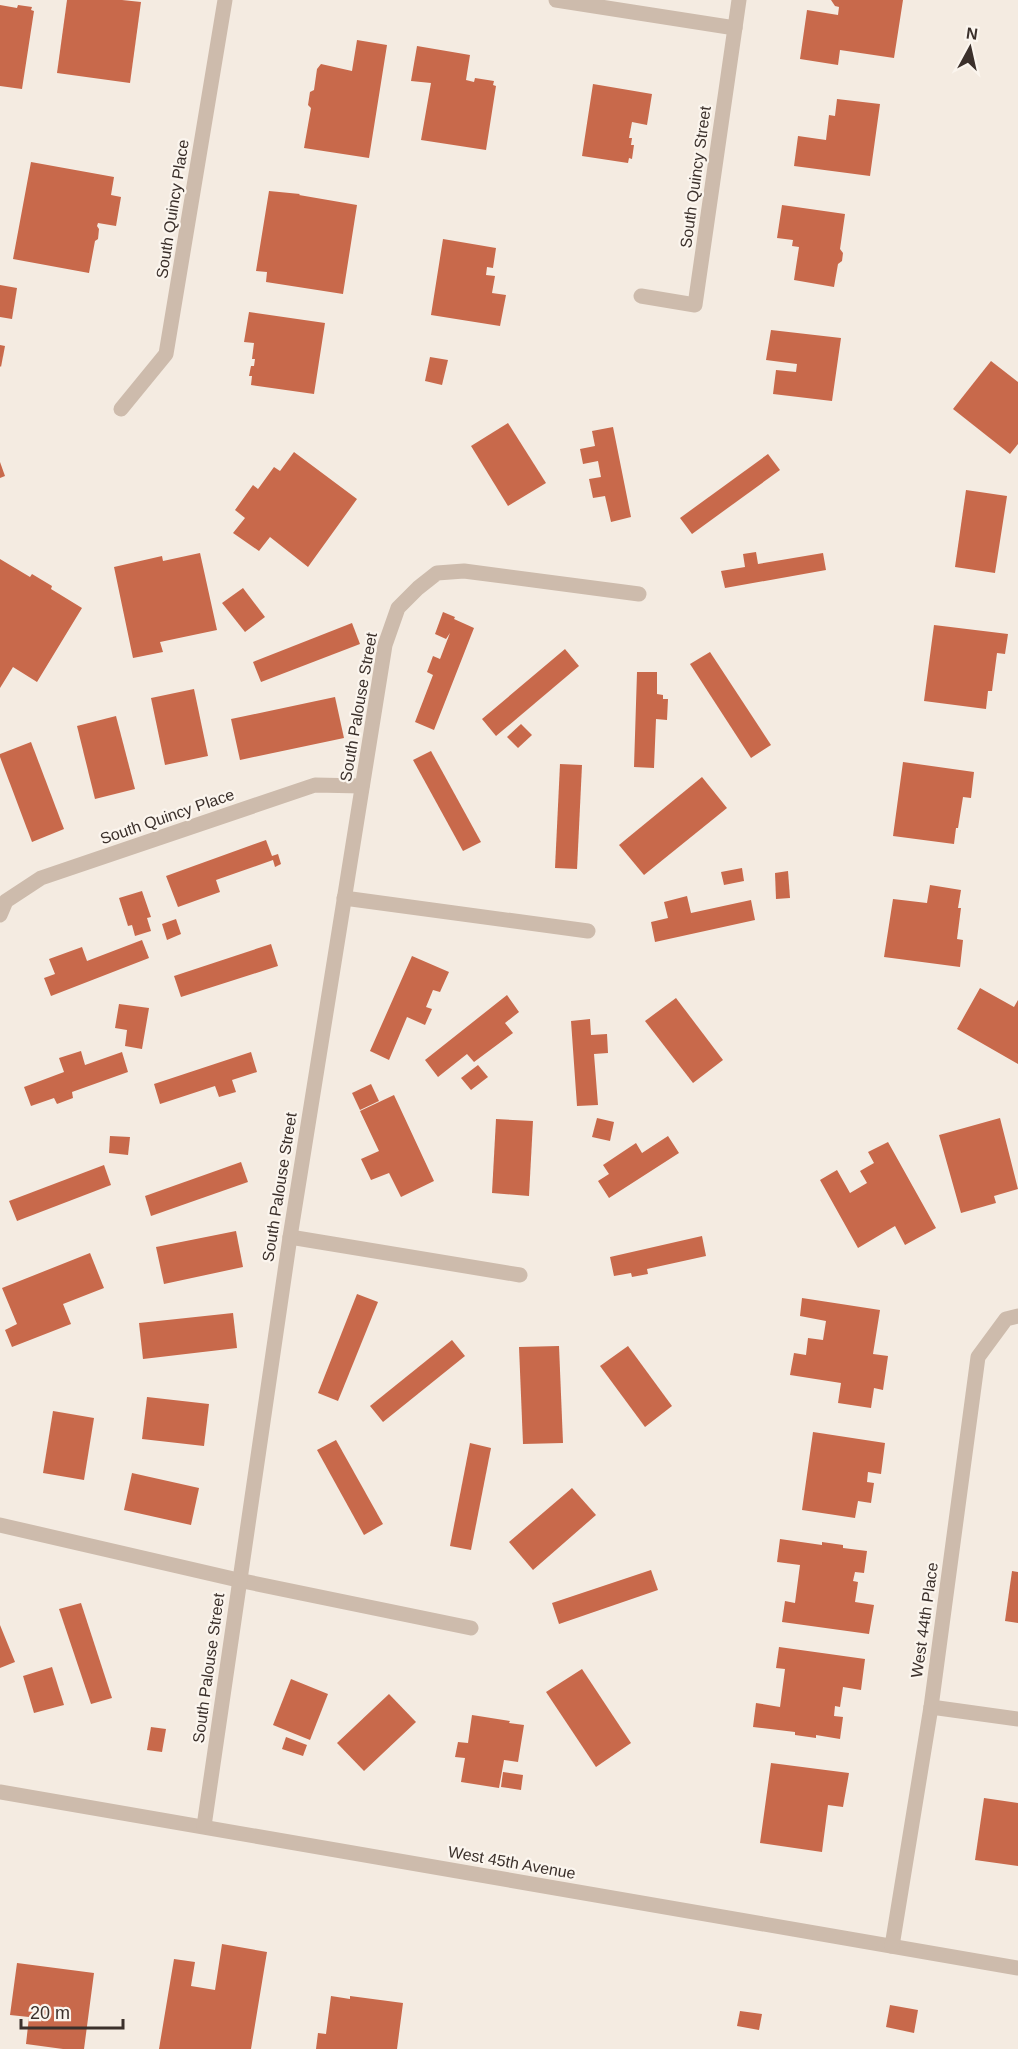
<svg xmlns="http://www.w3.org/2000/svg" width="1018" height="2049" font-family="Helvetica,sans-serif">
<style>
.building{fill:#c8694b}
.lines{fill:none;stroke-linecap:round;stroke-linejoin:round}
.minor{stroke:#cdbbac;stroke-width:15}
.labels{text-anchor:middle;stroke-width:4.5;stroke-linejoin:round;paint-order:stroke}
.street-label{font-size:16px;fill:#3b302b;stroke:#fbf5ee}
</style>
<rect width="100%" height="100%" fill="#f4ebe1"/>
<g class="building">
<polygon points="67,0 122,0 141,2 130,83 57,73"/>
<polygon points="831,0 903,0 894,58 840,50 838,65 800,59 807,10 838,15 839,7 835,6"/>
<polygon points="0,5 17,8 18,5 32,7 31,10 34,11 22,89 0,86"/>
<polygon points="357,40 387,45 369,158 304,148 311,108 308,105 310,92 314,90 317,69 321,64 352,71"/>
<polygon points="417,46 470,55 466,80 474,82 475,78 494,81 493,85 496,86 486,150 421,140 431,83 411,81"/>
<polygon points="593,84 652,94 647,125 632,122 629,138 632,138 631,145 634,145 632,159 629,158 628,163 582,156"/>
<polygon points="837,99 880,104 870,176 794,166 798,136 826,140 829,115 835,116"/>
<polygon points="31,162 114,177 111,195 121,197 116,226 98,223 97,226 99,229 98,239 95,241 89,273 13,259"/>
<polygon points="269,191 300,194 299,195 357,205 343,294 266,282 267,272 256,271"/>
<polygon points="782,205 845,214 840,249 843,253 842,261 838,264 834,287 794,280 799,247 792,246 793,240 777,238"/>
<polygon points="443,239 496,248 493,268 487,267 486,275 495,276 492,293 506,295 500,326 431,315"/>
<polygon points="0,285 17,288 12,319 0,317"/>
<polygon points="249,312 325,323 314,394 251,385 252,376 249,376 251,366 254,366 255,359 252,359 254,343 244,342"/>
<polygon points="771,330 841,338 832,401 773,394 776,370 796,372 797,364 766,360"/>
<polygon points="0,345 5,346 1,367 0,366"/>
<polygon points="430,357 448,360 442,385 425,381"/>
<polygon points="991,361 1018,382 1018,444 1010,454 953,409"/>
<polygon points="508,423 546,483 508,506 471,446"/>
<polygon points="613,427 631,517 611,522 605,496 593,498 589,479 601,477 598,461 583,464 580,449 595,446 592,431"/>
<polygon points="294,452 357,499 308,567 270,537 259,551 233,533 245,518 235,510 253,485 258,489 274,467 280,471"/>
<polygon points="768,454 780,470 692,534 680,518"/>
<polygon points="0,462 5,476 0,478"/>
<polygon points="966,490 1007,496 995,573 955,567"/>
<polygon points="756,552 758,564 823,553 826,570 725,588 721,571 745,567 743,554"/>
<polygon points="200,553 217,630 160,642 163,652 133,658 114,567 162,556 163,561"/>
<polygon points="0,559 30,577 32,574 52,586 51,589 82,608 37,682 13,667 0,688"/>
<polygon points="243,588 265,617 245,632 222,603"/>
<polygon points="443,612 455,617 454,619 474,628 434,730 415,722 433,675 427,672 433,656 440,659 450,633 446,639 435,634"/>
<polygon points="352,623 360,644 261,682 253,662"/>
<polygon points="934,625 1008,634 1005,654 997,653 992,691 988,691 986,709 924,701"/>
<polygon points="565,649 579,666 496,736 482,719"/>
<polygon points="710,652 771,745 751,758 690,664"/>
<polygon points="637,672 657,672 657,694 663,695 663,699 668,699 667,720 656,719 654,768 634,767"/>
<polygon points="194,689 208,756 165,765 151,698"/>
<polygon points="335,697 344,738 240,760 231,719"/>
<polygon points="116,716 135,789 95,799 77,726"/>
<polygon points="521,724 532,735 518,748 507,737"/>
<polygon points="31,742 64,829 32,842 0,757 0,754"/>
<polygon points="431,751 481,842 463,851 413,760"/>
<polygon points="903,762 974,772 971,798 963,797 958,828 956,828 954,844 893,836"/>
<polygon points="560,764 582,765 577,869 555,868"/>
<polygon points="702,777 727,808 644,875 619,845"/>
<polygon points="266,840 272,856 278,854 281,864 275,867 273,860 216,880 220,892 178,907 166,876"/>
<polygon points="742,868 744,881 724,885 721,872"/>
<polygon points="788,871 790,898 776,899 775,873"/>
<polygon points="930,885 961,890 958,908 961,908 957,939 963,940 960,967 884,957 893,899 927,903"/>
<polygon points="142,891 151,917 147,918 151,931 135,936 132,925 128,926 119,898"/>
<polygon points="687,896 691,913 751,900 755,920 655,942 651,922 668,918 664,902"/>
<polygon points="176,919 181,934 167,940 162,924"/>
<polygon points="142,940 149,958 51,996 44,978 55,974 49,959 82,947 87,961"/>
<polygon points="271,944 278,966 181,997 174,976"/>
<polygon points="412,956 449,972 440,992 433,990 426,1007 432,1009 425,1025 407,1017 389,1060 370,1051"/>
<polygon points="980,988 1014,1007 1018,1000 1018,1064 957,1029"/>
<polygon points="507,995 519,1012 505,1023 513,1033 474,1062 467,1054 438,1077 425,1060"/>
<polygon points="676,998 723,1060 693,1083 645,1021"/>
<polygon points="119,1004 149,1008 142,1049 125,1046 127,1030 115,1028"/>
<polygon points="590,1019 591,1035 607,1034 608,1053 594,1054 598,1105 577,1106 571,1021"/>
<polygon points="81,1051 85,1065 122,1052 128,1072 72,1092 73,1098 57,1104 54,1098 31,1106 24,1087 64,1072 59,1058"/>
<polygon points="251,1052 257,1072 232,1080 236,1092 219,1097 215,1086 160,1104 154,1084"/>
<polygon points="478,1065 488,1077 471,1090 461,1078"/>
<polygon points="371,1084 379,1101 360,1110 352,1093"/>
<polygon points="394,1095 434,1181 401,1197 389,1173 371,1180 361,1159 379,1151 360,1111"/>
<polygon points="597,1118 614,1122 610,1141 592,1137"/>
<polygon points="1000,1118 1018,1189 994,1196 996,1203 961,1213 939,1135"/>
<polygon points="496,1119 533,1121 529,1196 492,1193"/>
<polygon points="110,1136 130,1137 128,1155 109,1153"/>
<polygon points="668,1136 679,1153 609,1198 598,1181 609,1174 603,1165 636,1143 642,1153"/>
<polygon points="888,1142 936,1228 905,1245 895,1226 858,1248 820,1180 837,1170 850,1193 867,1183 860,1171 874,1163 868,1152"/>
<polygon points="241,1162 248,1182 151,1216 145,1196"/>
<polygon points="104,1165 111,1185 17,1221 9,1201"/>
<polygon points="236,1231 243,1267 164,1284 156,1247"/>
<polygon points="702,1236 706,1256 647,1269 648,1274 632,1277 631,1273 614,1276 610,1257"/>
<polygon points="90,1253 104,1288 63,1304 71,1324 12,1347 5,1330 17,1324 2,1288"/>
<polygon points="357,1294 378,1302 338,1401 318,1393"/>
<polygon points="802,1298 880,1310 873,1354 888,1356 883,1390 874,1388 871,1408 838,1403 841,1383 790,1375 794,1353 806,1355 808,1338 823,1340 826,1321 800,1316"/>
<polygon points="233,1313 237,1348 143,1359 139,1323"/>
<polygon points="452,1340 465,1356 383,1422 370,1406"/>
<polygon points="559,1346 563,1443 523,1444 519,1347"/>
<polygon points="628,1346 672,1406 645,1427 600,1366"/>
<polygon points="147,1397 209,1404 204,1446 142,1439"/>
<polygon points="53,1411 94,1418 84,1480 43,1473"/>
<polygon points="813,1432 885,1443 881,1474 868,1472 867,1482 874,1483 871,1503 858,1501 855,1518 802,1510"/>
<polygon points="336,1440 383,1524 364,1535 317,1450"/>
<polygon points="470,1443 491,1448 471,1550 450,1546"/>
<polygon points="132,1473 199,1488 191,1525 124,1510"/>
<polygon points="572,1488 596,1515 533,1570 509,1542"/>
<polygon points="780,1539 822,1545 822,1542 843,1545 843,1548 867,1551 864,1573 855,1572 853,1581 858,1582 855,1602 874,1605 869,1634 782,1622 785,1601 795,1603 800,1565 777,1562"/>
<polygon points="651,1570 658,1590 559,1624 552,1603"/>
<polygon points="1012,1571 1018,1572 1018,1623 1005,1621"/>
<polygon points="81,1603 112,1698 91,1704 59,1609"/>
<polygon points="0,1625 15,1662 0,1668"/>
<polygon points="779,1647 865,1659 861,1690 843,1687 840,1707 835,1706 834,1716 843,1717 840,1739 816,1735 816,1738 795,1735 795,1732 753,1727 756,1703 780,1707 785,1669 776,1668"/>
<polygon points="52,1667 64,1705 34,1713 23,1676"/>
<polygon points="582,1669 631,1743 596,1767 546,1692"/>
<polygon points="291,1679 328,1694 310,1740 273,1725"/>
<polygon points="389,1694 416,1722 364,1771 337,1743"/>
<polygon points="472,1715 510,1721 509,1723 524,1725 518,1762 504,1760 499,1788 461,1782 465,1758 455,1757 458,1742 468,1743"/>
<polygon points="151,1727 166,1729 162,1752 147,1750"/>
<polygon points="286,1737 307,1745 303,1756 282,1749"/>
<polygon points="771,1763 849,1773 843,1807 828,1805 822,1852 760,1843"/>
<polygon points="503,1772 523,1775 521,1790 501,1787"/>
<polygon points="984,1798 1018,1803 1018,1866 975,1860"/>
<polygon points="222,1944 267,1952 251,2049 159,2049 174,1959 195,1962 191,1986 215,1990"/>
<polygon points="17,1963 94,1973 84,2049 63,2049 26,2044 29,2017 10,2015"/>
<polygon points="331,1996 350,1999 350,1996 403,2003 397,2049 316,2049 318,2033 326,2034"/>
<polygon points="890,2005 918,2010 914,2033 886,2027"/>
<polygon points="740,2011 762,2014 759,2030 737,2026"/>
</g>
<g class="lines">
<g class="minor">
<polyline points="556,0 735,28"/>
<polyline points="641,296 695,305 739,0"/>
<polyline points="121,409 166,354 225,0"/>
<polyline points="344,898 588,931"/>
<polyline points="0,915 6,901 41,878 315,785 362,786"/>
<polyline points="290,1237 520,1275"/>
<polyline points="0,1525 238,1580 471,1628"/>
<polyline points="931,1707 1018,1719"/>
<polyline points="0,1792 1018,1968"/>
<polyline points="204,1826 290,1237 385,645 398,608 418,588 437,573 464,571 639,594"/>
<polyline points="892,1946 931,1707 978,1357 1006,1319 1018,1316"/>
</g>
</g>
<g class="labels">
<g class="street-label">
<text transform="translate(695 177) rotate(-82)" y="6">South Quincy Street</text>
<text transform="translate(172 209) rotate(-81)" y="6">South Quincy Place</text>
<text transform="translate(358 707) rotate(-80)" y="6">South Palouse Street</text>
<text transform="translate(167 816) rotate(-19)" y="6">South Quincy Place</text>
<text transform="translate(279 1187) rotate(-81)" y="6">South Palouse Street</text>
<text transform="translate(924 1620) rotate(-82)" y="6">West 44th Place</text>
<text transform="translate(208 1668) rotate(-82)" y="6">South Palouse Street</text>
<text transform="translate(512 1862) rotate(10)" y="6">West 45th Avenue</text>
</g>
</g>
<g transform="translate(970 48) rotate(8)" stroke="#fbf5ee" stroke-width="4.5" paint-order="stroke">
<path d="M0-4.5L10 22L0 15L-10 22Z" fill="#3b302b"/>
<text y="-9" font-size="16" font-weight="bold" text-anchor="middle" fill="#3b302b">N</text>
</g>
<path d="M21 2019v9h102v-9" fill="none" stroke="#3b302b" stroke-width="3"/>
<text x="30" y="2019" font-size="18" fill="#3b302b" stroke="#fbf5ee" stroke-width="4.5" paint-order="stroke">20 m</text>
</svg>
